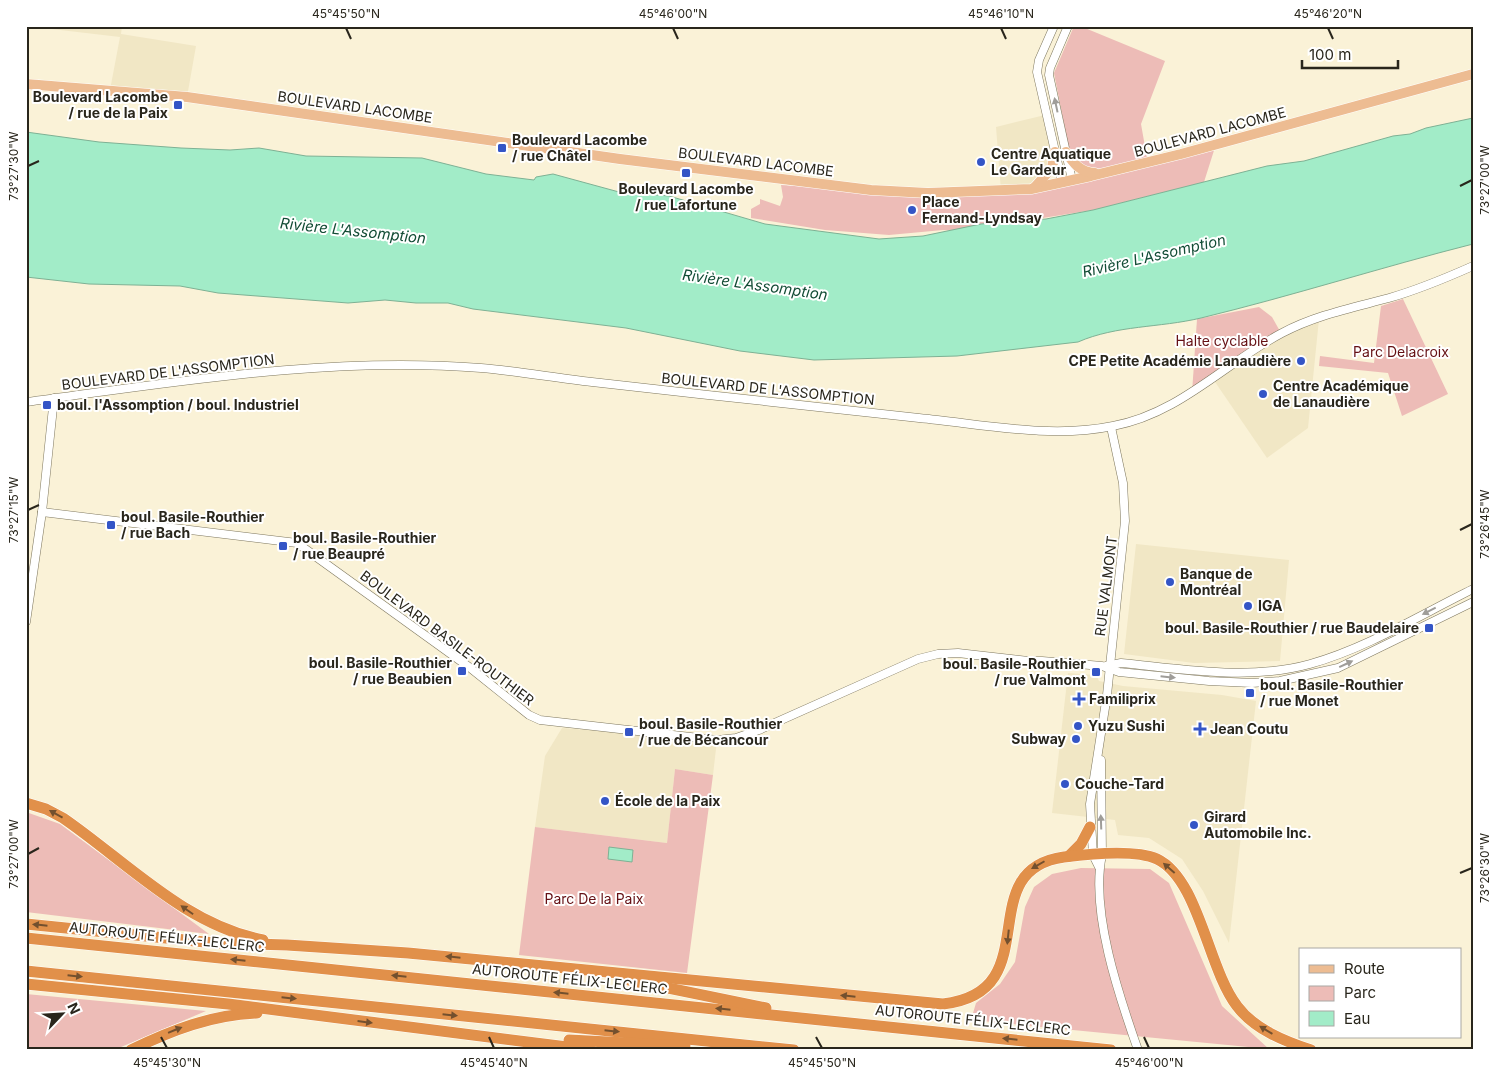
<svg xmlns="http://www.w3.org/2000/svg" width="1499" height="1076" font-family="Inter,sans-serif">
<style>
.built{fill:#f1e7c5}
.green{fill:#edbcb7}
.water{fill:#a2ecc8;stroke:#7eb194}
.lines{fill:none;stroke-linecap:round;stroke-linejoin:round}
.minor-casing{stroke:#7e775e;stroke-width:9}
.major-casing{stroke:#fff;stroke-width:11}
.highway-casing{stroke:#fff;stroke-width:12}
.minor{stroke:#fff;stroke-width:8}
.major{stroke:#edbc92;stroke-width:10}
.highway{stroke:#e1904a;stroke-width:11}
.oneway{fill:#9f9d99}
.oneway2{fill:#73502e}
.ticks{fill:none;stroke:#29261c;stroke-width:2}
.poi-dot{fill:#3455c6;stroke:#fff;stroke-width:2}
.labels{text-anchor:middle;stroke-width:4;stroke-linejoin:round;paint-order:stroke}
.poi-label{font-size:14px;font-weight:bold;fill:#29261c;stroke:#fff;text-anchor:start}
.street-label{font-size:14px;fill:#29261c;stroke:#fff}
.park-label{font-size:14px;fill:#651014;stroke:#fff}
.water-label{font-size:15px;font-style:italic;fill:#124c35;stroke:#fff}
.neatline{fill:none;stroke:#29261c;stroke-width:2}
.ticks-label{font-size:12px;text-anchor:middle;fill:#29261c}
</style>
<rect width="100%" height="100%" fill="#faf2d7"/>
<g class="built">
<polygon points="26,26 122,26 121,34 196,46 187,97 110,90 120,37"/>
<polygon points="1045,115 1052,154 1043,175 1032,183 1001,191 996,127"/>
<polygon points="1319,319 1308,428 1267,458 1213,379 1281,333"/>
<polygon points="1136,544 1289,560 1280,661 1194,663 1124,654"/>
<polygon points="1068,673 1096,675 1099,681 1123,686 1222,695 1256,701 1229,943 1203,891 1182,859 1149,838 1118,835 1115,820 1052,813"/>
<polygon points="562,728 717,740 713,775 675,769 667,843 535,827 545,756"/>
</g>
<g class="green">
<polygon points="1074,26 1080,26 1165,61 1141,124 1147,158 1217,141 1204,182 1093,210 960,231 943,230 889,235 825,230 751,218 751,209 760,204 760,199 780,206 783,197 781,185 901,193 1031,189 1106,170 1084,166 1069,150 1054,73"/>
<polygon points="1403,299 1448,394 1402,416 1388,373 1319,366 1320,356 1374,363 1381,306"/>
<polygon points="1259,307 1272,317 1281,333 1192,393 1197,319"/>
<polygon points="675,769 713,775 687,973 519,955 535,827 667,843"/>
<polygon points="26,812 60,824 209,934 26,912"/>
<polygon points="1081,868 1150,869 1169,883 1222,1006 1269,1049 971,1020 976,1003 1000,984 1015,962 1025,907 1034,887 1052,874"/>
<polygon points="26,994 206,1011 114,1050 26,1050"/>
</g>
<g class="water">
<path d="M1473,118V244C1382,267 1292,296 1201,318C1159,328 1117,325 1078,342L957,356L814,360L740,351L626,328L473,309L448,303H416L385,300L348,303L218,293L180,286L89,284L26,277V132L99,142L181,148L230,150L259,148L306,156L422,158L486,174L534,180L536,177L553,174L619,192L669,196L765,224L879,239L923,236L981,224L1046,219L1093,210L1267,166L1304,161L1393,136L1410,134L1426,128Z"/>
<polygon points="609,847 633,850 632,862 608,859"/>
</g>
<g class="lines">
<defs>
<g id="minor">
<polyline points="1054,26 1039,60 1037,72 1062,182"/>
<polyline points="1068,26 1050,68 1049,75 1072,180"/>
<path d="M26,402C177,382 328,356 481,368C518,371 555,378 592,382C701,394 810,407 919,418C982,424 1050,439 1113,426C1179,414 1225,363 1282,333C1316,315 1352,308 1389,298C1417,290 1446,278 1473,266"/>
<polyline points="42,512 297,543 469,667 529,715 540,720 717,740 736,738 759,730 918,659 938,654 958,653 1028,661 1042,661 1102,666 1119,672 1209,681 1252,683 1280,681 1338,668 1473,602"/>
<polyline points="26,622 42,512 54,398"/>
<path d="M1106,666L1121,663C1183,669 1249,681 1310,664C1367,648 1420,615 1473,589"/>
<path d="M1101,760L1102,855C1090,911 1119,996 1138,1050"/>
<polyline points="1099,867 1093,855 1090,804 1107,695 1125,521 1123,483 1111,427"/>
</g>
<g id="major">
<polyline points="26,84 187,97 620,159 871,190 928,193 1031,189 1091,176 1181,154 1473,74"/>
<path d="M1066,152C1074,164 1080,172 1095,173"/>
<polyline points="1034,188 1052,168 1055,152"/>
</g>
<g id="highway">
<path d="M26,803L46,809L63,818C127,862 185,925 263,940"/>
<polyline points="1069,856 1081,844 1090,827"/>
<path d="M26,924L215,943L287,945L408,953L943,1004C1050,992 969,870 1064,857C1088,854 1135,849 1157,859C1199,879 1208,969 1237,1006C1254,1029 1284,1041 1311,1050"/>
<polyline points="26,938 1111,1050"/>
<polyline points="26,971 794,1050"/>
<polyline points="629,980 766,1008"/>
<polyline points="26,984 228,1004 591,1050"/>
<polyline points="569,1040 685,1046"/>
<path d="M131,1050C172,1030 211,1015 257,1013"/>
</g>
</defs>
<use href="#minor" class="minor-casing"/>
<use href="#major" class="major-casing"/>
<use href="#highway" class="highway-casing"/>
<use href="#minor" class="minor"/>
<use href="#major" class="major"/>
<use href="#highway" class="highway"/>
</g>
<defs><path id="oneway-solid" d="M-6-.8H1V-3.2L6.5 0L1 3.2V.8H-6Z" transform="scale(1.25)"/></defs>
<g class="oneway">
<use href="#oneway-solid" transform="translate(1056 105) rotate(-102)"/>
<use href="#oneway-solid" transform="translate(1429 611) rotate(153)"/>
<use href="#oneway-solid" transform="translate(1346 664) rotate(-25)"/>
<use href="#oneway-solid" transform="translate(1168 677) rotate(6)"/>
<use href="#oneway-solid" transform="translate(1101 822) rotate(-92)"/>
</g>
<g class="oneway2">
<use href="#oneway-solid" transform="translate(56 814) rotate(-151)"/>
<use href="#oneway-solid" transform="translate(1038 865) rotate(150)"/>
<use href="#oneway-solid" transform="translate(1169 868) rotate(-139)"/>
<use href="#oneway-solid" transform="translate(187 910) rotate(-145)"/>
<use href="#oneway-solid" transform="translate(40 925) rotate(-174)"/>
<use href="#oneway-solid" transform="translate(1008 937) rotate(96)"/>
<use href="#oneway-solid" transform="translate(453 957) rotate(-174)"/>
<use href="#oneway-solid" transform="translate(238 960) rotate(-174)"/>
<use href="#oneway-solid" transform="translate(75 976) rotate(6)"/>
<use href="#oneway-solid" transform="translate(399 976) rotate(-174)"/>
<use href="#oneway-solid" transform="translate(561 993) rotate(-174)"/>
<use href="#oneway-solid" transform="translate(848 996) rotate(-174)"/>
<use href="#oneway-solid" transform="translate(289 998) rotate(6)"/>
<use href="#oneway-solid" transform="translate(723 1009) rotate(-174)"/>
<use href="#oneway-solid" transform="translate(450 1015) rotate(6)"/>
<use href="#oneway-solid" transform="translate(365 1022) rotate(7)"/>
<use href="#oneway-solid" transform="translate(175 1030) rotate(-22)"/>
<use href="#oneway-solid" transform="translate(1266 1030) rotate(-149)"/>
<use href="#oneway-solid" transform="translate(612 1031) rotate(6)"/>
<use href="#oneway-solid" transform="translate(1010 1039) rotate(-174)"/>
</g>
<path class="ticks" d="M346,28L351,39M673,28L678,39M1001,28L1006,39M1328,28L1333,39M28,166L39,161M1460,186L1472,180M28,510L39,505M1460,530L1472,524M28,854L39,848M1460,873L1472,868M161,1037L167,1048M489,1037L494,1048M816,1037L822,1048M1144,1037L1149,1048"/>
<g class="poi-dot">
<rect x="173" y="100" width="10" height="10" rx="2.5"/>
<rect x="497" y="143" width="10" height="10" rx="2.5"/>
<circle cx="981" cy="162" r="5"/>
<rect x="681" y="168" width="10" height="10" rx="2.5"/>
<circle cx="912" cy="210" r="5"/>
<circle cx="1301" cy="361" r="5"/>
<circle cx="1263" cy="394" r="5"/>
<rect x="42" y="400" width="10" height="10" rx="2.5"/>
<rect x="106" y="520" width="10" height="10" rx="2.5"/>
<rect x="278" y="541" width="10" height="10" rx="2.5"/>
<circle cx="1170" cy="582" r="5"/>
<circle cx="1248" cy="606" r="5"/>
<rect x="1424" y="623" width="10" height="10" rx="2.5"/>
<rect x="457" y="666" width="10" height="10" rx="2.5"/>
<rect x="1091" y="667" width="10" height="10" rx="2.5"/>
<rect x="1245" y="688" width="10" height="10" rx="2.5"/>
<path d="M1076.5 691.5h5v5h5v5h-5v5h-5v-5h-5v-5h5z"/>
<circle cx="1078" cy="726" r="5"/>
<path d="M1197.5 721.5h5v5h5v5h-5v5h-5v-5h-5v-5h5z"/>
<rect x="624" y="727" width="10" height="10" rx="2.5"/>
<circle cx="1076" cy="739" r="5"/>
<circle cx="1065" cy="784" r="5"/>
<circle cx="605" cy="801" r="5"/>
<circle cx="1194" cy="825" r="5"/>
</g>
<g class="labels">
<g class="poi-label">
<text x="168" y="102" text-anchor="end">Boulevard Lacombe<tspan x="168" dy="16">/ rue de la Paix</tspan></text>
<text x="512" y="145">Boulevard Lacombe<tspan x="512" dy="16">/ rue Châtel</tspan></text>
<text x="991" y="159">Centre Aquatique<tspan x="991" dy="16">Le Gardeur</tspan></text>
<text x="686" y="194" text-anchor="middle">Boulevard Lacombe<tspan x="686" dy="16">/ rue Lafortune</tspan></text>
<text x="922" y="207">Place<tspan x="922" dy="16">Fernand-Lyndsay</tspan></text>
<text x="1291" y="366" text-anchor="end">CPE Petite Académie Lanaudière</text>
<text x="1273" y="391">Centre Académique<tspan x="1273" dy="16">de Lanaudière</tspan></text>
<text x="57" y="410">boul. l'Assomption / boul. Industriel</text>
<text x="121" y="522">boul. Basile-Routhier<tspan x="121" dy="16">/ rue Bach</tspan></text>
<text x="293" y="543">boul. Basile-Routhier<tspan x="293" dy="16">/ rue Beaupré</tspan></text>
<text x="1180" y="579">Banque de<tspan x="1180" dy="16">Montréal</tspan></text>
<text x="1258" y="611">IGA</text>
<text x="1419" y="633" text-anchor="end">boul. Basile-Routhier / rue Baudelaire</text>
<text x="452" y="668" text-anchor="end">boul. Basile-Routhier<tspan x="452" dy="16">/ rue Beaubien</tspan></text>
<text x="1086" y="669" text-anchor="end">boul. Basile-Routhier<tspan x="1086" dy="16">/ rue Valmont</tspan></text>
<text x="1260" y="690">boul. Basile-Routhier<tspan x="1260" dy="16">/ rue Monet</tspan></text>
<text x="1089" y="704">Familiprix</text>
<text x="639" y="729">boul. Basile-Routhier<tspan x="639" dy="16">/ rue de Bécancour</tspan></text>
<text x="1088" y="731">Yuzu Sushi</text>
<text x="1210" y="734">Jean Coutu</text>
<text x="1066" y="744" text-anchor="end">Subway</text>
<text x="1075" y="789">Couche-Tard</text>
<text x="615" y="806">École de la Paix</text>
<text x="1204" y="822">Girard<tspan x="1204" dy="16">Automobile Inc.</tspan></text>
</g>
<g class="street-label">
<text transform="translate(355 107) rotate(8)" y="5">BOULEVARD LACOMBE</text>
<text transform="translate(1210 132) rotate(-15)" y="5">BOULEVARD LACOMBE</text>
<text transform="translate(756 162) rotate(7)" y="5">BOULEVARD LACOMBE</text>
<text transform="translate(168 372) rotate(-7)" y="5">BOULEVARD DE L'ASSOMPTION</text>
<text transform="translate(768 389) rotate(6)" y="5">BOULEVARD DE L'ASSOMPTION</text>
<text transform="translate(1106 586) rotate(-83)" y="5">RUE VALMONT</text>
<text transform="translate(447 638) rotate(37)" y="5">BOULEVARD BASILE-ROUTHIER</text>
<text transform="translate(167 937) rotate(6)" y="5">AUTOROUTE FÉLIX-LECLERC</text>
<text transform="translate(570 979) rotate(6)" y="5">AUTOROUTE FÉLIX-LECLERC</text>
<text transform="translate(973 1020) rotate(6)" y="5">AUTOROUTE FÉLIX-LECLERC</text>
</g>
<g class="park-label">
<text x="1222" y="346">Halte cyclable</text>
<text x="1401" y="357">Parc Delacroix</text>
<text x="594" y="904">Parc De la Paix</text>
</g>
<g class="water-label">
<text transform="translate(353 231) rotate(6)" y="5">Rivière L'Assomption</text>
<text transform="translate(1154 256) rotate(-13)" y="5">Rivière L'Assomption</text>
<text transform="translate(755 285) rotate(8)" y="5">Rivière L'Assomption</text>
</g>
</g>
<rect width="1499" height="1076" fill="none" stroke="#ffffff" stroke-width="55"/>
<rect x="1299" y="948" width="162" height="90" fill="#ffffff" stroke="#a9a8a4"/>
<rect x="1309" y="965" width="25" height="8" fill="#edbc92" stroke="#a9a8a4"/>
<text x="1344" y="974" font-size="15" fill="#29261c">Route</text>
<rect x="1309" y="986" width="25" height="15" fill="#edbcb7" stroke="#a9a8a4"/>
<text x="1344" y="998" font-size="15" fill="#29261c">Parc</text>
<rect x="1309" y="1011" width="25" height="15" fill="#a2ecc8" stroke="#a9a8a4"/>
<text x="1344" y="1024" font-size="15" fill="#29261c">Eau</text>
<g transform="translate(62 1014) rotate(65)" stroke="#ffffff" stroke-width="4" paint-order="stroke">
<path d="M0-4L9 19L0 12L-9 19Z" fill="#29261c"/>
<text y="-8" font-size="14" font-weight="bold" text-anchor="middle" fill="#29261c">N</text>
</g>
<path d="M1302 60v8h96v-8" fill="none" stroke="#29261c" stroke-width="2.5"/>
<text x="1309" y="60" font-size="15" fill="#29261c" stroke="#ffffff" stroke-width="4" paint-order="stroke">100 m</text>
<rect x="28" y="28" width="1444" height="1020" class="neatline"/>
<g class="ticks-label">
<text x="346" y="18">45°45'50"N</text>
<text x="673" y="18">45°46'00"N</text>
<text x="1001" y="18">45°46'10"N</text>
<text x="1328" y="18">45°46'20"N</text>
<text transform="translate(14 166) rotate(-90)" y="4">73°27'30"W</text>
<text transform="translate(1485 180) rotate(-90)" y="4">73°27'00"W</text>
<text transform="translate(14 510) rotate(-90)" y="4">73°27'15"W</text>
<text transform="translate(1485 524) rotate(-90)" y="4">73°26'45"W</text>
<text transform="translate(14 854) rotate(-90)" y="4">73°27'00"W</text>
<text transform="translate(1485 868) rotate(-90)" y="4">73°26'30"W</text>
<text x="167" y="1067">45°45'30"N</text>
<text x="494" y="1067">45°45'40"N</text>
<text x="822" y="1067">45°45'50"N</text>
<text x="1149" y="1067">45°46'00"N</text>
</g>
</svg>
